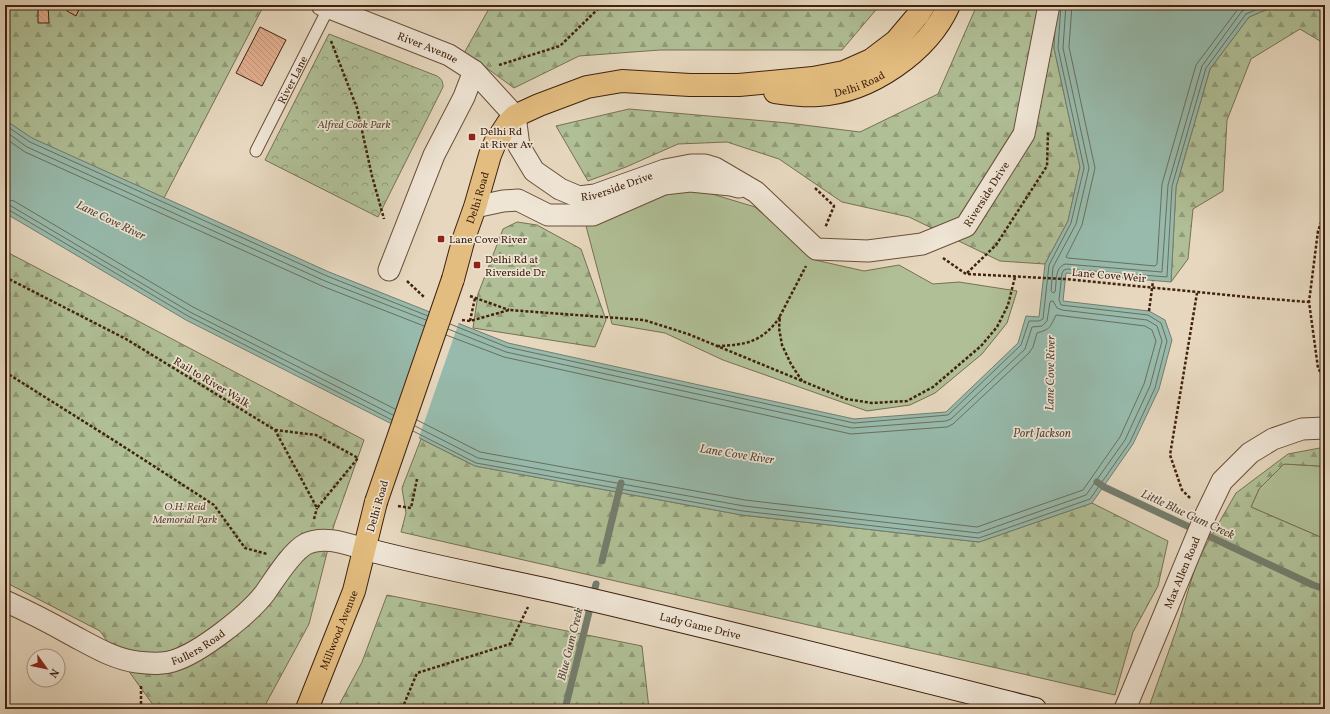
<svg xmlns="http://www.w3.org/2000/svg" width="1330" height="714" font-family="Vollkorn,serif">
<style>
.green{fill:#b0bf96;stroke:#787052}
.forest{fill:url(#forest-firs);stroke:#787052}
.park{fill:url(#park-crowns);stroke:#787052}
.water{fill:#97baac;stroke:#747d6d}
.pier{fill:#e6d7be}
.lines{fill:none;stroke-linecap:round;stroke-linejoin:round}
.shore{stroke:#6c6e5d;stroke-width:1}
.stream{stroke:#747d6d;stroke-width:7}
.building{fill:url(#building-back-hatch);stroke:#40220e}
.service-casing{stroke:#6a4f3a;stroke-width:13}
.minor-casing{stroke:#6a4f3a;stroke-width:23}
.secondary-casing{stroke:#40220e;stroke-width:24}
.primary-casing{stroke:#40220e;stroke-width:24}
.path{stroke:#40220e;stroke-width:2.5;stroke-dasharray:3 2;stroke-linecap:butt}
.service{stroke:#efe5d5;stroke-width:11}
.minor{stroke:#efe5d5;stroke-width:21}
.secondary{stroke:#efe5d5;stroke-width:22}
.primary{stroke:#e3bc7f;stroke-width:22}
.primary-bridge-casing{stroke:#40220e;stroke-width:24;stroke-linecap:butt}
.primary-bridge{stroke:#e3bc7f;stroke-width:22}
.poi-dot{fill:#8f2418;stroke:#efe5d5;stroke-width:1.5}
.labels{text-anchor:middle;stroke-width:3.5;stroke-linejoin:round;paint-order:stroke}
.street-label{font-size:11px;fill:#40220e;stroke:#efe5d5}
.park-label{font-size:11px;font-style:italic;fill:#5c4930;stroke:#efe5d5}
.poi-label{font-size:11px;fill:#40220e;stroke:#efe5d5;text-anchor:start}
.water-label{font-size:12px;font-style:italic;fill:#564836;stroke:#efe5d5}
</style>
<defs>
<pattern id="forest-firs" width="22" height="20" patternUnits="userSpaceOnUse"><rect width="22" height="20" fill="#b0bf96"/><path d="M5 1l3.5 6h-7zM16 11l3.5 6h-7z" fill="#919b79"/></pattern>
<pattern id="park-crowns" width="20" height="18" patternUnits="userSpaceOnUse"><rect width="20" height="18" fill="#b0bf96"/><path d="M2 6a3 3 0 1 1 6 0M12 15a3 3 0 1 1 6 0" fill="none" stroke="#919b79"/></pattern>
<pattern id="building-back-hatch" width="6" height="6" patternUnits="userSpaceOnUse"><rect width="6" height="6" fill="#e3af91"/><path d="M-1 5l2 2M0 0l6 6M5-1l2 2" fill="none" stroke="#c4967c"/></pattern>
</defs>
<rect width="100%" height="100%" fill="#e6d7be"/>
<filter id="stains"><feTurbulence type="fractalNoise" baseFrequency=".005" numOctaves="4"/><feColorMatrix values="0 0 0 0 .2 0 0 0 0 .09 0 0 0 0 .02 0 0 0 .5 -.17"/></filter>
<radialGradient id="worn" r=".72"><stop offset=".6" stop-color="#630" stop-opacity="0"/><stop offset="1" stop-color="#630" stop-opacity=".3"/></radialGradient>
<g class="green">
<polygon points="690,190 712,194 755,207 815,260 864,271 899,265 933,284 959,282 1017,291 1007,323 982,354 935,393 910,405 867,411 723,360 665,333 612,324 586,226 671,191"/>
<polygon points="1284,464 1319,466 1325,468 1325,539 1251,507 1259,489"/>
</g>
<g class="forest">
<polygon points="5,5 264,5 164,198 31,138 5,120"/>
<polygon points="491,5 880,5 842,50 660,50 579,56 514,88 484,66 463,55"/>
<polygon points="977,5 1058,5 1054,48 1080,167 1068,221 1045,264 1000,261 909,217 842,202 779,159 727,142 678,144 626,167 588,181 556,126 629,109 788,123 860,132 938,94"/>
<polygon points="1277,5 1325,5 1325,44 1300,29 1251,59 1227,120 1223,191 1193,209 1188,259 1171,282 1176,187 1210,69 1249,17"/>
<polygon points="517,222 537,225 581,249 606,320 595,347 473,328 478,294 503,229"/>
<polygon points="5,251 364,440 334,525 309,624 263,709 156,709 100,631 5,582"/>
<polygon points="421,439 475,466 742,515 979,542 1092,503 1168,541 1158,586 1133,632 1115,695 401,532 406,513 402,488"/>
<polygon points="1325,447 1325,468 1319,466 1284,464 1259,489 1251,507 1325,539 1325,709 1173,709 1150,704 1177,628 1197,561 1236,493 1288,454"/>
<polygon points="387,595 642,646 649,709 337,709 362,662"/>
</g>
<path class="park" d="M329,34L437,76C442,79 443,82 443,87L378,217L265,160Z"/>
<polygon class="water" points="1058,5 1277,5 1249,17 1210,69 1176,187 1171,282 1066,273 1063,301 1149,311 1165,320 1172,340 1159,389 1133,444 1092,503 979,542 742,515 475,466 186,320 5,213 5,120 32,138 329,272 508,343 854,419 946,412 1018,343 1026,316 1039,317 1045,264 1068,221 1080,167 1054,48 1056,8"/>
<polygon class="pier" points="430,310 459,322 418,440 390,425"/>
<g class="lines">
<g class="shore">
<path d="M1066,5L1063,48L1089,168L1076,224L1053,267L1051,291L1053,293L1055,292C1057,282 1054,268 1065,264L1162,272L1168,185L1202,66L1242,11L1255,5"/>
<polyline points="1072,5 1069,47 1095,168 1082,225 1066,257 1068,258 1155,266 1157,264 1162,184 1196,65 1241,5"/>
<polyline points="5,125 30,142 327,276 428,316"/>
<polyline points="5,131 27,147 160,207 325,281 426,320"/>
<polyline points="5,138 25,152 322,286 424,326"/>
<polyline points="5,199 14,201 193,307 395,409"/>
<polyline points="5,205 11,206 190,312 393,415"/>
<polyline points="5,210 9,210 188,316 392,420"/>
<polyline points="450,324 507,347 854,423 948,415 1021,345 1029,321 1039,321 1043,319 1049,265 1071,223 1084,168 1058,48 1061,5"/>
<path d="M417,420L480,452L745,500L977,527L1083,490L1120,437L1144,384L1156,341L1152,330L1145,326L1056,315C1050,327 1051,329 1037,333L1033,347L1029,353L953,424L947,427L851,434L504,357L446,335"/>
<polyline points="415,426 478,458 744,506 978,533 1086,495 1125,440 1150,386 1162,341 1157,326 1147,320 1062,310 1057,308 1053,301 1051,301 1050,302 1047,321 1042,326 1032,327 1025,349 951,419 946,421 852,428 506,352 448,329"/>
<polyline points="413,431 476,463 743,511 979,538 1090,499 1130,442 1155,388 1167,341 1161,323 1148,315 1061,305 1059,300 1062,273 1064,270 1067,269 1167,277 1172,186 1206,68 1246,14 1267,5"/>
</g>
<g class="stream">
<polyline points="1097,482 1104,487 1313,585 1325,589"/>
<polyline points="602,561 621,483"/>
<polyline points="565,709 596,584"/>
</g>
</g>
<g class="building">
<polygon points="38,5 48,5 49,23 38,23"/>
<polygon points="70,5 81,5 76,16 67,11"/>
<polygon points="260,27 286,40 262,86 236,73"/>
</g>
<g class="lines">
<defs>
<g id="service">
<path id="s1" d="M256,151L329,7"/>
</g>
<g id="minor">
<path id="s2" d="M322,5L449,55L474,71L515,116L519,146L534,171L560,189L579,197L595,195L665,170L691,165H705L715,168L756,192L816,249L868,251L922,244L966,226L1024,134L1049,5"/>
<polyline points="475,207 503,201 518,200 548,215 593,215 664,184 690,181 731,185 739,187"/>
<polyline points="389,270 434,155 464,97 474,71"/>
<path id="s3" d="M5,601C27,611 49,622 70,634C91,645 113,659 137,662C149,663 161,665 173,661C200,653 248,615 265,593C274,580 292,551 306,544C324,535 347,544 365,549"/>
<path id="s4" d="M1125,709L1206,514L1222,481L1250,453L1273,439L1302,429L1325,428"/>
</g>
<g id="secondary">
<path id="s5" d="M365,549C433,567 502,579 571,595C726,631 880,670 1035,709"/>
</g>
<g id="primary">
<path id="s6" d="M775,92C789,94 805,96 818,95C870,92 928,52 949,5"/>
<path id="s7" d="M453,279L464,238L475,207L490,155L495,143L508,123L515,116L539,105L587,87L622,81L690,85H739L813,78L844,72L871,60L896,41L918,15L924,5"/>
<path id="s8" d="M307,709L354,591L376,502"/>
</g>
</defs>
<use href="#service" class="service-casing"/>
<use href="#minor" class="minor-casing"/>
<use href="#secondary" class="secondary-casing"/>
<use href="#primary" class="primary-casing"/>
<g class="path">
<polyline points="331,41 357,108 372,176 384,219"/>
<polyline points="499,65 560,46 602,5"/>
<polyline points="815,188 834,206 825,228"/>
<polyline points="1325,212 1318,231 1309,302 1318,368 1325,380"/>
<polyline points="943,258 966,274 1065,279 1258,298 1309,302"/>
<polyline points="967,273 996,245 1047,166 1048,132"/>
<polyline points="5,277 126,339 275,430 317,508 358,458 316,435 275,430"/>
<polyline points="407,281 424,297"/>
<polyline points="470,296 509,310"/>
<polyline points="1149,311 1153,281"/>
<polyline points="462,320 470,321 509,310 644,320 688,334 846,399 872,403 907,401 933,387 981,346 997,327 1008,305 1015,277"/>
<polyline points="470,321 475,298"/>
<path d="M717,346C747,345 762,342 780,317"/>
<polyline points="5,372 118,443 214,505 245,548 267,554"/>
<polyline points="802,381 791,364 782,345 779,328 780,316 806,266"/>
<polyline points="1190,498 1182,490 1170,455 1197,293"/>
<polyline points="398,506 411,508 417,479"/>
<polyline points="314,519 317,508"/>
<polyline points="141,709 141,685"/>
<polyline points="402,709 417,673 510,644 528,607"/>
</g>
<use href="#service" class="service"/>
<use href="#minor" class="minor"/>
<use href="#secondary" class="secondary"/>
<use href="#primary" class="primary"/>
<defs>
<polyline id="primary-bridge" points="376,502 453,279"/>
</defs>
<use href="#primary-bridge" class="primary-bridge-casing"/>
<use href="#primary-bridge" class="primary-bridge"/>
</g>
<g class="poi-dot">
<rect x="468" y="133" width="8" height="8" rx="2"/>
<rect x="437" y="235" width="8" height="8" rx="2"/>
<rect x="473" y="261" width="8" height="8" rx="2"/>
</g>
<g class="labels">
<g class="street-label">
<text dy="4" stroke="none"><textPath href="#s2" startOffset="114">River Avenue</textPath></text>
<text dy="4" stroke="none"><textPath href="#s1" startOffset="80">River Lane</textPath></text>
<text dy="4" stroke="none"><textPath href="#s6" startOffset="86">Delhi Road</textPath></text>
<text dy="4" stroke="none"><textPath href="#s2" startOffset="378">Riverside Drive</textPath></text>
<text dy="4" stroke="none"><textPath href="#s2" startOffset="802">Riverside Drive</textPath></text>
<text dy="4" stroke="none"><textPath href="#s7" startOffset="85">Delhi Road</textPath></text>
<text transform="translate(1109 275) rotate(5)" y="4">Lane Cove Weir</text>
<text transform="translate(212 382) rotate(31)" y="4">Rail to River Walk</text>
<text transform="translate(377 506) rotate(-74)" y="4">Delhi Road</text>
<text dy="4" stroke="none"><textPath href="#s4" startOffset="148">Max Allen Road</textPath></text>
<text dy="4" stroke="none"><textPath href="#s5" startOffset="344">Lady Game Drive</textPath></text>
<text dy="4" stroke="none"><textPath href="#s8" startOffset="85">Millwood Avenue</textPath></text>
<text dy="4" stroke="none"><textPath href="#s3" startOffset="211">Fullers Road</textPath></text>
</g>
<g class="park-label">
<text x="354" y="128">Alfred Cook Park</text>
<text x="185" y="510">O.H. Reid<tspan x="185" dy="13">Memorial Park</tspan></text>
</g>
<g class="poi-label">
<text x="480" y="135">Delhi Rd<tspan x="480" dy="13">at River Av</tspan></text>
<text x="449" y="243">Lane Cove River</text>
<text x="485" y="263">Delhi Rd at<tspan x="485" dy="13">Riverside Dr</tspan></text>
</g>
<g class="water-label">
<text transform="translate(111 220) rotate(26)" y="4">Lane Cove River</text>
<text transform="translate(1050 373) rotate(-89)" y="4">Lane Cove River</text>
<text x="1042" y="437">Port Jackson</text>
<text transform="translate(737 454) rotate(9)" y="4">Lane Cove River</text>
<text transform="translate(1188 514) rotate(25)" y="4">Little Blue Gum Creek</text>
<text transform="translate(570 644) rotate(-76)" y="4">Blue Gum Creek</text>
</g>
</g>
<rect width="1330" height="714" fill="none" stroke="#e6d7be" stroke-width="20"/>
<rect x="6" y="6" width="1318" height="702" fill="none" stroke="#40220e" stroke-width="2"/>
<rect x="10" y="10" width="1310" height="694" fill="none" stroke="#40220e"/>
<g transform="translate(46 668) rotate(123)"><circle r="19" fill="#efe5d5" stroke="#a99785"/>
<path d="M0-3L7 15L0 10L-7 15Z" fill="#8f2418"/>
<text y="-6" font-size="11" font-weight="bold" text-anchor="middle" fill="#40220e">N</text>
</g>
<rect width="100%" height="100%" filter="url(#stains)"/>
<rect width="100%" height="100%" fill="url(#worn)"/>
</svg>
